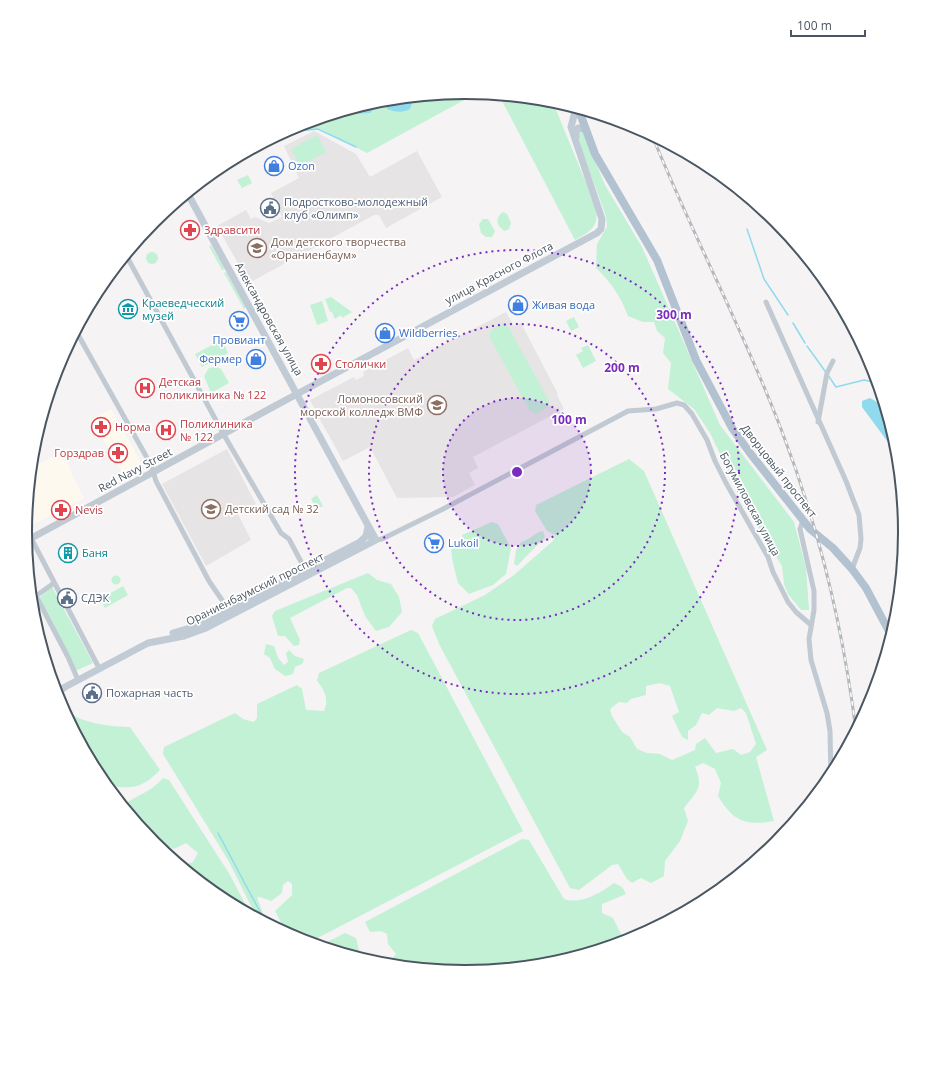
<svg xmlns="http://www.w3.org/2000/svg" width="931" height="1065" font-family="'Open Sans',sans-serif">
<style>
.commercial{fill:#fdf9ef}
.education{fill:#e6e4e5}
.green{fill:#c3f1d5;fill-rule:evenodd}
.water{fill:#90daee}
.lines{fill:none;stroke-linecap:round;stroke-linejoin:round}
.stream{stroke:#90daee;stroke-width:1.5}
.minor{stroke:#c1cad2;stroke-width:5}
.tertiary{stroke:#c1cad2;stroke-width:7}
.secondary{stroke:#c1cbd6;stroke-width:7}
.primary{stroke:#b3c2d1;stroke-width:8}
.rail-casing{stroke:#b5b8bd;stroke-width:3}
.rail{stroke:#fff;stroke-width:1.5;stroke-dasharray:4.5;stroke-linecap:butt}
.ring{fill:none;stroke:#7b2cbf;stroke-width:2;stroke-dasharray:2 4}
.labels{text-anchor:middle;stroke-width:3.5;stroke-linejoin:round;paint-order:stroke}
.shop-label{font-size:11px;fill:#366cbe;stroke:#fff;text-anchor:start}
.service-label{font-size:11px;fill:#4e5e75;stroke:#fff;text-anchor:start}
.health-label{font-size:11px;fill:#be3a42;stroke:#fff;text-anchor:start}
.education-label{font-size:11px;fill:#785e54;stroke:#fff;text-anchor:start}
.street-label{font-size:11px;fill:#4a5661;stroke:#fff}
.culture-label{font-size:11px;fill:#0d838f;stroke:#fff;text-anchor:start}
.rim{fill:none;stroke:#4a5661;stroke-width:2}
.centre{fill:#7b2cbf;stroke:#fff;stroke-width:2}
.ring-label{font-size:12px;text-anchor:middle;font-weight:bold;fill:#7b2cbf;stroke:#fff;stroke-width:3.5;stroke-linejoin:round;paint-order:stroke}
</style>
<rect width="100%" height="100%" fill="#f5f3f3"/>
<g class="commercial">
<polygon points="111,409 142,464 123,474 92,419"/>
<polygon points="64,451 72,474 84,498 25,529 31,468"/>
</g>
<g class="education">
<polygon points="314,131 356,154 370,177 417,151 442,197 386,228 379,215 374,215 249,283 217,226 246,210 251,219 255,217 269,223 282,217 271,193 299,178 284,146"/>
<polygon points="506,312 514,326 521,323 558,394 557,395 564,409 473,457 478,468 469,473 475,485 453,497 397,498 370,447 343,461 318,416 317,411 316,411 310,400 354,377 356,380 364,376 363,372 408,348 414,360"/>
<polygon points="227,449 256,504 238,514 251,540 206,566 162,484"/>
</g>
<g class="green">
<polygon points="466,92 477,93 367,153 321,129 284,132 297,125 380,100"/>
<path d="M499,95L517,97L519,101L526,98L555,101L554,105L596,207C599,227 591,231 575,240Z"/>
<path d="M582,130L605,185L642,247L720,425L794,522L806,568L809,610H801L788,594L784,584L782,566L745,506L710,433L694,409L668,389L671,363L663,353L665,338L657,331L654,322H643L628,316C621,297 611,282 596,268L597,244L607,227L606,216L581,148L578,132Z"/>
<polygon points="317,135 326,152 300,166 291,149"/>
<polygon points="248,175 252,183 242,188 237,180"/>
<path d="M503,212L507,214L511,223L509,229L505,231C497,227 494,218 503,212Z"/>
<polygon points="483,219 488,219 495,231 492,237 486,237 481,233 479,224"/>
<polygon points="211,245 225,269 222,270 209,246"/>
<circle cx="152" cy="258" r="6"/>
<polygon points="226,272 246,307 244,309 224,273"/>
<polygon points="331,297 352,312 342,318 341,315 335,319 332,312 330,312 325,299"/>
<polygon points="322,301 328,321 317,325 310,305"/>
<polygon points="574,317 579,327 571,331 566,321"/>
<polygon points="502,324 508,326 549,401 548,407 536,414 530,411 489,336 491,330"/>
<polygon points="222,340 228,353 202,367 195,354"/>
<polygon points="588,345 596,361 583,368 576,355 583,351 581,348"/>
<polygon points="217,367 221,369 229,383 211,393 204,376 209,368"/>
<path d="M629,459L644,471L767,750L756,757L774,821C745,826 733,821 718,796L721,783L715,769L703,763L695,767C704,788 697,791 684,808L688,821L680,841L665,861L664,876L651,883L641,878L632,883L627,879L618,864L612,865L579,890L570,888L439,644L432,626L435,619L485,595L514,575L553,541L555,535L547,531L535,511L536,505ZM660,683L670,686L679,712L672,716L682,737L688,740V731L696,725L702,713L709,715L717,708L734,711L741,708L746,713L756,744L750,752L741,755L733,749L716,753L705,738L696,744L695,750L672,760L660,754L647,753L637,749L630,737L622,732L612,716L610,709L619,702L627,703L631,699L646,695V686Z"/>
<polygon points="317,495 323,506 317,509 311,499"/>
<polygon points="492,522 498,524 511,548 506,574 493,585 469,594 458,583 452,559 451,545 463,540 462,535"/>
<path d="M543,531L545,537L517,566L514,564L516,550L521,542C530,540 535,532 543,531Z"/>
<polygon points="368,573 377,580 391,584 399,597 402,612 389,627 376,631 365,616 357,595 351,588 347,588 290,618 300,640 299,645 294,646 285,636 278,636 272,616 275,611"/>
<circle cx="116" cy="580" r="4.5"/>
<polygon points="123,586 128,595 105,608 100,599"/>
<polygon points="52,587 93,663 75,671 39,598"/>
<path d="M411,630L418,633L523,831L308,943L283,932L285,930L275,911L292,895V884L288,881L283,885L282,893L271,901L260,897H257L265,919L262,921L257,918L228,860L163,754L164,747L235,713L243,719L254,722L257,718V704L297,685L302,689L306,710L324,711C329,700 325,690 317,681L319,673Z"/>
<polygon points="266,644 274,646 278,658 284,665 288,662 286,653 289,650 295,656 304,659 302,664 295,667 293,674 285,676 275,669 270,658 264,654"/>
<path d="M63,695C64,699 64,706 67,710C78,723 113,727 130,727L160,770C142,788 135,789 110,786L108,788L99,777L64,711Z"/>
<path d="M163,778L169,780L230,875L251,915L221,899L181,866L193,862L198,853L186,843L174,849L152,838L150,839L123,806C137,794 149,794 163,778Z"/>
<path d="M522,839L529,840L564,899C581,905 600,893 614,883L622,887L626,894L602,904V913L613,918L625,942L553,964L545,961C494,979 440,970 387,965L396,954L388,944L387,934L381,931L370,932L365,922Z"/>
<polygon points="345,933 356,938 360,955 364,960 322,947 327,942"/>
</g>
<g class="water">
<path d="M408,98L412,103L410,109C404,113 394,112 387,109L386,101L384,100Z"/>
<polygon points="383,100 380,102 370,113 351,114 349,113 349,110"/>
<path d="M870,398C890,407 896,436 899,457L862,407V401Z"/>
</g>
<g class="lines">
<g class="stream">
<polyline points="286,132 318,129 356,147"/>
<polyline points="747,229 764,279 788,315"/>
<polyline points="793,323 805,343"/>
<polyline points="807,346 825,371"/>
<polyline points="828,375 836,387 864,380 878,383"/>
<polyline points="218,833 266,923"/>
</g>
<g class="minor">
<polyline points="126,255 224,435 281,533 289,539 307,573"/>
<polyline points="766,302 846,481 859,515 861,539 860,548 852,569"/>
<polyline points="76,331 151,465 156,481 209,581 230,612"/>
<polyline points="818,422 827,373 833,361"/>
<polyline points="803,520 800,529 814,591 814,610 809,639 811,660 827,713 830,731 831,778"/>
<polyline points="366,536 376,540 382,539 443,509 628,411 656,409 677,403 684,405 692,414 707,440 715,461 726,483 768,557 773,572 788,602 796,612 810,624"/>
<polyline points="31,538 98,666"/>
<polyline points="54,583 36,596 68,657 78,680"/>
</g>
<polyline class="tertiary" points="26,541 297,394"/>
<g class="secondary">
<polyline points="576,138 576,131 578,128 586,129"/>
<polyline points="297,394 597,233 601,229 602,219 571,127 576,108"/>
<polyline points="173,633 200,625 360,542 366,536 368,527"/>
<polyline points="56,694 65,687 148,643 184,636 206,628 376,540 188,194"/>
</g>
<polyline class="primary" points="578,108 595,154 657,260 696,360 732,428 750,453 810,529 833,548 852,569 866,588 892,637"/>
<defs>
<path id="rail" d="M652,135C692,234 743,329 781,429C819,527 843,628 856,731"/>
</defs>
<use href="#rail" class="rail-casing"/>
<use href="#rail" class="rail"/>
</g>
<circle cx="517" cy="472" r="74" fill="#7b2cbf" fill-opacity=".12"/>
<g class="ring">
<circle cx="517" cy="472" r="74"/>
<circle cx="517" cy="472" r="148"/>
<circle cx="517" cy="472" r="222"/>
</g>
<defs>
<symbol id="shop-ring" viewBox="-11 -11 22 22"><circle r="9.5" fill="#fff" stroke="#3f7fe0" stroke-width="1.5"/><path d="M-5-2.5h2.3a2.7 3.5 0 0 1 5.4 0H5L5.5 6h-11ZM-1.5-2.5h3a1.5 2.3 0 0 0-3 0Z" fill="#3f7fe0"/></symbol>
<symbol id="civic-ring" viewBox="-11 -11 22 22"><circle r="9.5" fill="#fff" stroke="#5c6f8a" stroke-width="1.5"/><path d="M-.6-6.5H3V-4.5H.6V-3L4-1V1h2V6H-6V1h2V-1L-.6-3ZM-1.2 2.5V6h2.4V2.5Z" fill="#5c6f8a"/></symbol>
<symbol id="pharmacy-ring" viewBox="-11 -11 22 22"><circle r="9.5" fill="#fff" stroke="#e0444e" stroke-width="1.5"/><path d="M-2-6h4v4h4v4h-4v4h-4v-4h-4v-4h4Z" fill="#e0444e"/></symbol>
<symbol id="school-ring" viewBox="-11 -11 22 22"><circle r="9.5" fill="#fff" stroke="#8d6e63" stroke-width="1.5"/><path d="M0-5L7-2L0 1L-7-2ZM-4 1L0 2.5L4 1V4Q0 6-4 4Z" fill="#8d6e63"/></symbol>
<symbol id="museum-ring" viewBox="-11 -11 22 22"><circle r="9.5" fill="#fff" stroke="#0f9aa8" stroke-width="1.5"/><path d="M0-6L6-3V-2H-6V-3ZM-5-1h2V3h-2ZM-1-1h2V3h-2ZM3-1h2V3H3ZM-6 4H6V6H-6Z" fill="#0f9aa8"/></symbol>
<symbol id="supermarket-ring" viewBox="-11 -11 22 22"><circle r="9.5" fill="#fff" stroke="#3f7fe0" stroke-width="1.5"/><path d="M-6-5.5h2.5l.6 2H6L4.5 2H-2.5L-4.4-4H-6ZM-1.5 3.2a1.3 1.3 0 1 0 .1 0ZM3 3.2a1.3 1.3 0 1 0 .1 0Z" fill="#3f7fe0"/></symbol>
<symbol id="hospital-ring" viewBox="-11 -11 22 22"><circle r="9.5" fill="#fff" stroke="#e0444e" stroke-width="1.5"/><path d="M-5-5h3v3.5h4V-5h3V5h-3V1.5h-4V5h-3Z" fill="#e0444e"/></symbol>
<symbol id="university-ring" viewBox="-11 -11 22 22"><circle r="9.5" fill="#fff" stroke="#8d6e63" stroke-width="1.5"/><path d="M0-5L7-2L0 1L-7-2ZM-4 1L0 2.5L4 1V4Q0 6-4 4Z" fill="#8d6e63"/></symbol>
<symbol id="building-ring" viewBox="-11 -11 22 22"><circle r="9.5" fill="#fff" stroke="#0f9aa8" stroke-width="1.5"/><path d="M-4-6H4V6H1V3H-1V6H-4ZM-2.5-4.3h1.7v1.8h-1.7ZM.8-4.3h1.7v1.8H.8ZM-2.5-1h1.7V.8h-1.7ZM.8-1h1.7V.8H.8Z" fill="#0f9aa8"/></symbol>
</defs>
<g fill-rule="evenodd">
<use href="#shop-ring" x="263" y="155" width="22" height="22"/>
<use href="#civic-ring" x="259" y="197" width="22" height="22"/>
<use href="#pharmacy-ring" x="179" y="219" width="22" height="22"/>
<use href="#school-ring" x="246" y="237" width="22" height="22"/>
<use href="#shop-ring" x="507" y="294" width="22" height="22"/>
<use href="#museum-ring" x="117" y="298" width="22" height="22"/>
<use href="#supermarket-ring" x="228" y="310" width="22" height="22"/>
<use href="#shop-ring" x="374" y="322" width="22" height="22"/>
<use href="#shop-ring" x="245" y="348" width="22" height="22"/>
<use href="#pharmacy-ring" x="310" y="353" width="22" height="22"/>
<use href="#hospital-ring" x="134" y="377" width="22" height="22"/>
<use href="#university-ring" x="426" y="394" width="22" height="22"/>
<use href="#pharmacy-ring" x="90" y="416" width="22" height="22"/>
<use href="#hospital-ring" x="155" y="419" width="22" height="22"/>
<use href="#pharmacy-ring" x="107" y="442" width="22" height="22"/>
<use href="#school-ring" x="200" y="498" width="22" height="22"/>
<use href="#pharmacy-ring" x="50" y="499" width="22" height="22"/>
<use href="#supermarket-ring" x="423" y="532" width="22" height="22"/>
<use href="#building-ring" x="57" y="542" width="22" height="22"/>
<use href="#civic-ring" x="56" y="587" width="22" height="22"/>
<use href="#civic-ring" x="81" y="682" width="22" height="22"/>
</g>
<g class="labels">
<g class="shop-label">
<text x="288" y="170">Ozon</text>
<text x="532" y="309">Живая вода</text>
<text x="399" y="337">Wildberries</text>
<text x="239" y="344" text-anchor="middle">Провиант</text>
<text x="242" y="363" text-anchor="end">Фермер</text>
<text x="448" y="547">Lukoil</text>
</g>
<g class="service-label">
<text x="284" y="206">Подростково-молодежный<tspan x="284" dy="13">клуб «Олимп»</tspan></text>
<text x="81" y="602">СДЭК</text>
<text x="106" y="697">Пожарная часть</text>
</g>
<g class="health-label">
<text x="204" y="234">Здравсити</text>
<text x="335" y="368">Столички</text>
<text x="159" y="386">Детская<tspan x="159" dy="13">поликлиника № 122</tspan></text>
<text x="180" y="428">Поликлиника<tspan x="180" dy="13">№ 122</tspan></text>
<text x="115" y="431">Норма</text>
<text x="104" y="457" text-anchor="end">Горздрав</text>
<text x="75" y="514">Nevis</text>
</g>
<g class="education-label">
<text x="271" y="246">Дом детского творчества<tspan x="271" dy="13">«Ораниенбаум»</tspan></text>
<text x="423" y="403" text-anchor="end">Ломоносовский<tspan x="423" dy="13">морской колледж ВМФ</tspan></text>
<text x="225" y="513">Детский сад № 32</text>
</g>
<g class="street-label">
<text transform="translate(499 273) rotate(-28)" y="4">улица Красного Флота</text>
<text transform="translate(269 319) rotate(61)" y="4">Александровская улица</text>
<text transform="translate(135 470) rotate(-28)" y="4">Red Navy Street</text>
<text transform="translate(779 471) rotate(52)" y="4">Дворцовый проспект</text>
<text transform="translate(750 504) rotate(62)" y="4">Богумиловская улица</text>
<text transform="translate(255 589) rotate(-26)" y="4">Ораниенбаумский проспект</text>
</g>
<g class="culture-label">
<text x="142" y="307">Краеведческий<tspan x="142" dy="13">музей</tspan></text>
<text x="82" y="557">Баня</text>
</g>
</g>
<path d="M0 0H931V1065H0ZM32 532a433 433 0 1 1 866 0a433 433 0 1 1-866 0Z" fill="#fff" fill-rule="evenodd"/>
<path class="rim" d="M32 532a433 433 0 1 1 866 0a433 433 0 1 1-866 0Z"/>
<circle cx="517" cy="472" r="6" class="centre"/>
<g class="ring-label">
<text x="674" y="319">300 m</text>
<text x="622" y="372">200 m</text>
<text x="569" y="424">100 m</text>
</g>
<path d="M791 30v6h74v-6" fill="none" stroke="#4a5661" stroke-width="2"/>
<text x="797" y="30" font-size="12" fill="#4a5661" stroke="#ffffff" stroke-width="3" paint-order="stroke">100 m</text>
</svg>
